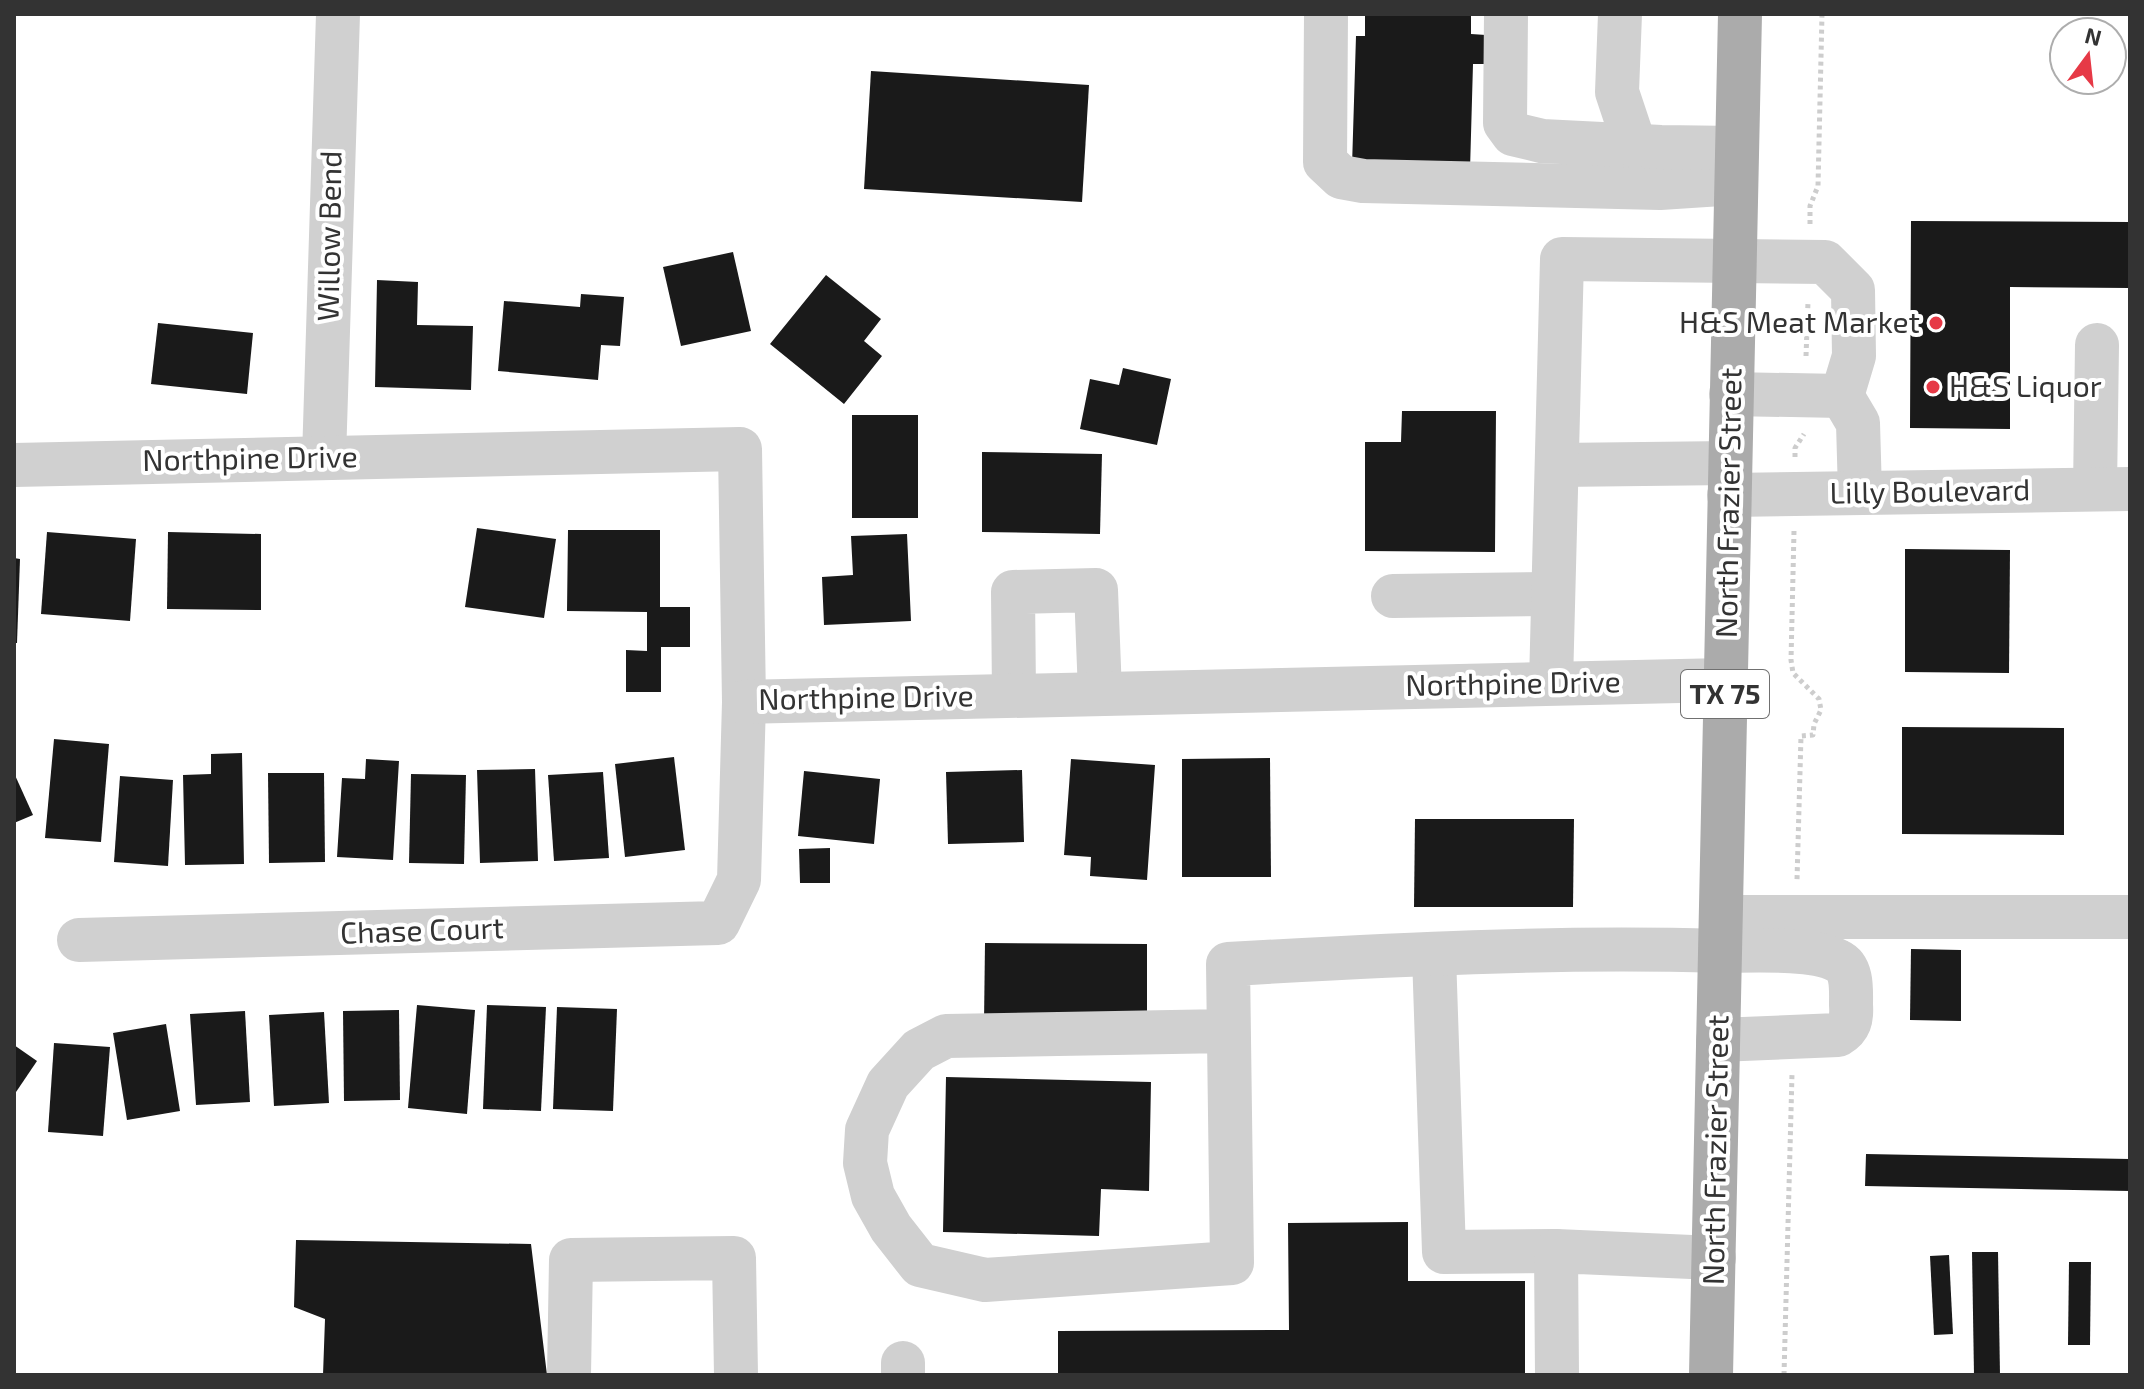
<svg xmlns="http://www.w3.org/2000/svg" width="2144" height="1389" font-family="'Exo 2',sans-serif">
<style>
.building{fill:#1a1a1a}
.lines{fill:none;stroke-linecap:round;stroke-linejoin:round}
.path{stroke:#cdcdcd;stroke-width:5;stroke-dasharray:4 4;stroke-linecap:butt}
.minor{stroke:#d0d0d0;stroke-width:44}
.major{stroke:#ababab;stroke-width:44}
.poi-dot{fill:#e63946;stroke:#fff;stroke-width:3}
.labels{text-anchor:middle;stroke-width:8;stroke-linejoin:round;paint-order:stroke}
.shield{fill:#fff;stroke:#707070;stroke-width:2}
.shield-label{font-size:28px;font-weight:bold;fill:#333}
.street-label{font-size:30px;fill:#333;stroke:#fff}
.poi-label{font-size:30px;fill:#333;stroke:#fff;text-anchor:end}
</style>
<rect width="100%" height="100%" fill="#fff"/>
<g class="building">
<polygon points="1365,14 1471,14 1471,34 1486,35 1485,64 1473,64 1470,170 1352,166 1356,36 1365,36"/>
<polygon points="871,71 1089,85 1082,202 864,189"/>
<polygon points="1911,221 2130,222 2130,288 2010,287 2010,429 1910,428"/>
<polygon points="733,252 751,331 681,346 663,267"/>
<polygon points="826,275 881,319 864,341 882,356 844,404 770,344"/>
<polygon points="377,280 418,282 417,325 473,326 471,390 375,387"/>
<polygon points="581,294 624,297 620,346 601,345 598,380 498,371 504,301 580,307"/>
<polygon points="158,323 253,333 247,394 151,384"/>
<polygon points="1123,368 1171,379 1157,445 1080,429 1090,379 1119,385"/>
<polygon points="1402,411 1496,411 1495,552 1365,551 1365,442 1401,442"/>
<rect x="852" y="415" width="66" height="103"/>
<polygon points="982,452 1102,454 1100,534 982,532"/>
<polygon points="477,528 556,539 544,618 465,607"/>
<polygon points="568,530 660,530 660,607 690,607 690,647 661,647 661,692 626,692 626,650 647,651 647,612 567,611"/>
<polygon points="47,532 136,539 130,621 41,614"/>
<polygon points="168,532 261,534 261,610 167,609"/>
<polygon points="907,534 911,621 824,625 822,577 853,575 851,536"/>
<polygon points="1905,549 2010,550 2009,673 1905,672"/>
<polygon points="14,558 20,559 17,643 14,643"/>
<polygon points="1902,727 2064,728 2064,835 1902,834"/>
<polygon points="54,739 109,744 101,842 45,838"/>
<polygon points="242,753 244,864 185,865 183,775 211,774 211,754"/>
<polygon points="674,757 685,850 625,857 615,764"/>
<polygon points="1270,758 1271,877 1182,877 1182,759"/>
<polygon points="366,759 399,761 393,860 337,857 342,778 365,779"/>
<polygon points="1071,759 1155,765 1147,880 1090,876 1091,857 1064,855"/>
<polygon points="535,769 538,861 480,863 477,770"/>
<polygon points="1022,770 1024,842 948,844 946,772"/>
<polygon points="804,771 880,779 874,844 798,836"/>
<polygon points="603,772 609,858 554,861 548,775"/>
<polygon points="14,773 33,815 14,823"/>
<polygon points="268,773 324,773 325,862 269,863"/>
<polygon points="411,774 466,775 464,864 409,863"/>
<polygon points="120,776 173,780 168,866 114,862"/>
<polygon points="1415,819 1574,819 1573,907 1414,907"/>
<polygon points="830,848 830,883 800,883 799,849"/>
<polygon points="985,943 1147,944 1147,1025 984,1023"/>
<polygon points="1911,949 1961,950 1961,1021 1910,1020"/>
<polygon points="417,1005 475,1010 467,1114 408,1108"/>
<polygon points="487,1005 546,1007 541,1111 483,1109"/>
<polygon points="557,1007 617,1009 613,1111 553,1109"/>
<polygon points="399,1010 400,1100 344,1101 343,1011"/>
<polygon points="245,1011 250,1102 196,1105 190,1014"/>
<polygon points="324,1012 329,1103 274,1106 269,1015"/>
<polygon points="166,1024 180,1111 127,1120 113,1033"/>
<polygon points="54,1043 110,1047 103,1136 48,1132"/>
<polygon points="14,1045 37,1061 14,1095"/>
<polygon points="946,1077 1151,1082 1149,1191 1101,1189 1099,1236 943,1232"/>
<polygon points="1866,1154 2130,1159 2130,1191 1865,1186"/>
<polygon points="1408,1222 1408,1281 1525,1281 1525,1375 1058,1375 1058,1331 1289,1330 1288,1223"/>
<polygon points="296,1240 531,1244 547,1375 323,1375 325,1319 294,1307"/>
<polygon points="1972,1252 1998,1252 2000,1375 1974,1375"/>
<polygon points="1949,1255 1953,1334 1934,1335 1930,1256"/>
<polygon points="2069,1262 2091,1262 2090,1345 2068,1345"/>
</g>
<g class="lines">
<g class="path">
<polyline points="1810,224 1810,206 1818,186 1822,14"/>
<polyline points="1806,356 1808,302"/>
<polyline points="1795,457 1795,448 1804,434"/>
<polyline points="1794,531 1791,660 1793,673 1819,699 1821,710 1814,724 1813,735 1801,736 1797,880"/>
<polyline points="1784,1375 1792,1074"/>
</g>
<g class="minor">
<polyline points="1326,14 1325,162 1341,177 1363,181 1660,188 1736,183"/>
<polyline points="1506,14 1505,123 1513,134 1542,141 1661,147 1737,148"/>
<polyline points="1620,14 1617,92 1635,146"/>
<polyline points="1842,396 1858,423 1860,493"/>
<polyline points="324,458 338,14"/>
<polyline points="14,465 740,449 744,702 739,880 718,923 79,940"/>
<polyline points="1557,465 1730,463"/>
<polyline points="2095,489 2097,345"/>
<polyline points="1729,495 2130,489"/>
<polyline points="1393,596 1553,594"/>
<polyline points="1551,683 1562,259 1825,262 1853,290 1854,356 1842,396 1731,394"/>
<polyline points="1014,695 1013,592 1096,590 1100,693"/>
<polyline points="744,702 1725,680"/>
<polyline points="1721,917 2130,917"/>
<polyline points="1434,955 1444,1252 1556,1251"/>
<path d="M1228,1031L946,1036L919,1050L888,1084L867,1130L865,1163L873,1196L891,1228L920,1265L985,1280L1232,1263L1228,964C1391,955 1555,946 1718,951C1748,951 1813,947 1838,961C1853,968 1851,990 1851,1005C1852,1019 1850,1028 1838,1035L1718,1040"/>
<polyline points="903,1363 903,1375"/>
<polyline points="569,1375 571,1260 734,1258 736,1375"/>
<polyline points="1557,1375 1556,1251 1714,1258"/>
</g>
<polyline class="major" points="1711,1375 1740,14"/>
</g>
<g class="poi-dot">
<circle cx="1936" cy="323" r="8"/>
<circle cx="1933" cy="387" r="8"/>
</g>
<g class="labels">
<rect class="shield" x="1681" y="670" width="88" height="48" rx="6"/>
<g class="shield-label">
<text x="1725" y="704">TX 75</text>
</g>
<g class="street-label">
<text transform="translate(330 236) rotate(-89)" y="10">Willow Bend</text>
<text transform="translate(250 459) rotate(-1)" y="10">Northpine Drive</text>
<text transform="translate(1930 492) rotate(-1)" y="10">Lilly Boulevard</text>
<text transform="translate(1729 503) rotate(-89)" y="10">North Frazier Street</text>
<text transform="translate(1513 684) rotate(-1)" y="10">Northpine Drive</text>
<text transform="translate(866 698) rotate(-1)" y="10">Northpine Drive</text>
<text transform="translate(422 931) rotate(-2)" y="10">Chase Court</text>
<text transform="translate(1716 1150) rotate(-89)" y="10">North Frazier Street</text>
</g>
<g class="poi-label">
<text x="1920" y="333">H&amp;S Meat Market</text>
<text x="1949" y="397" text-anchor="start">H&amp;S Liquor</text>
</g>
</g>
<rect width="2144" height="1389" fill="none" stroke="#333333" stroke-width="32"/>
<g transform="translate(2088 56) rotate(15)"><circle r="38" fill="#ffffff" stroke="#adadad" stroke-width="2"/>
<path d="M0-6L14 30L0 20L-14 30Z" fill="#e63946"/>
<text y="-12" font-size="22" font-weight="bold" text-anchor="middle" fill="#333333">N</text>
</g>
</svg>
